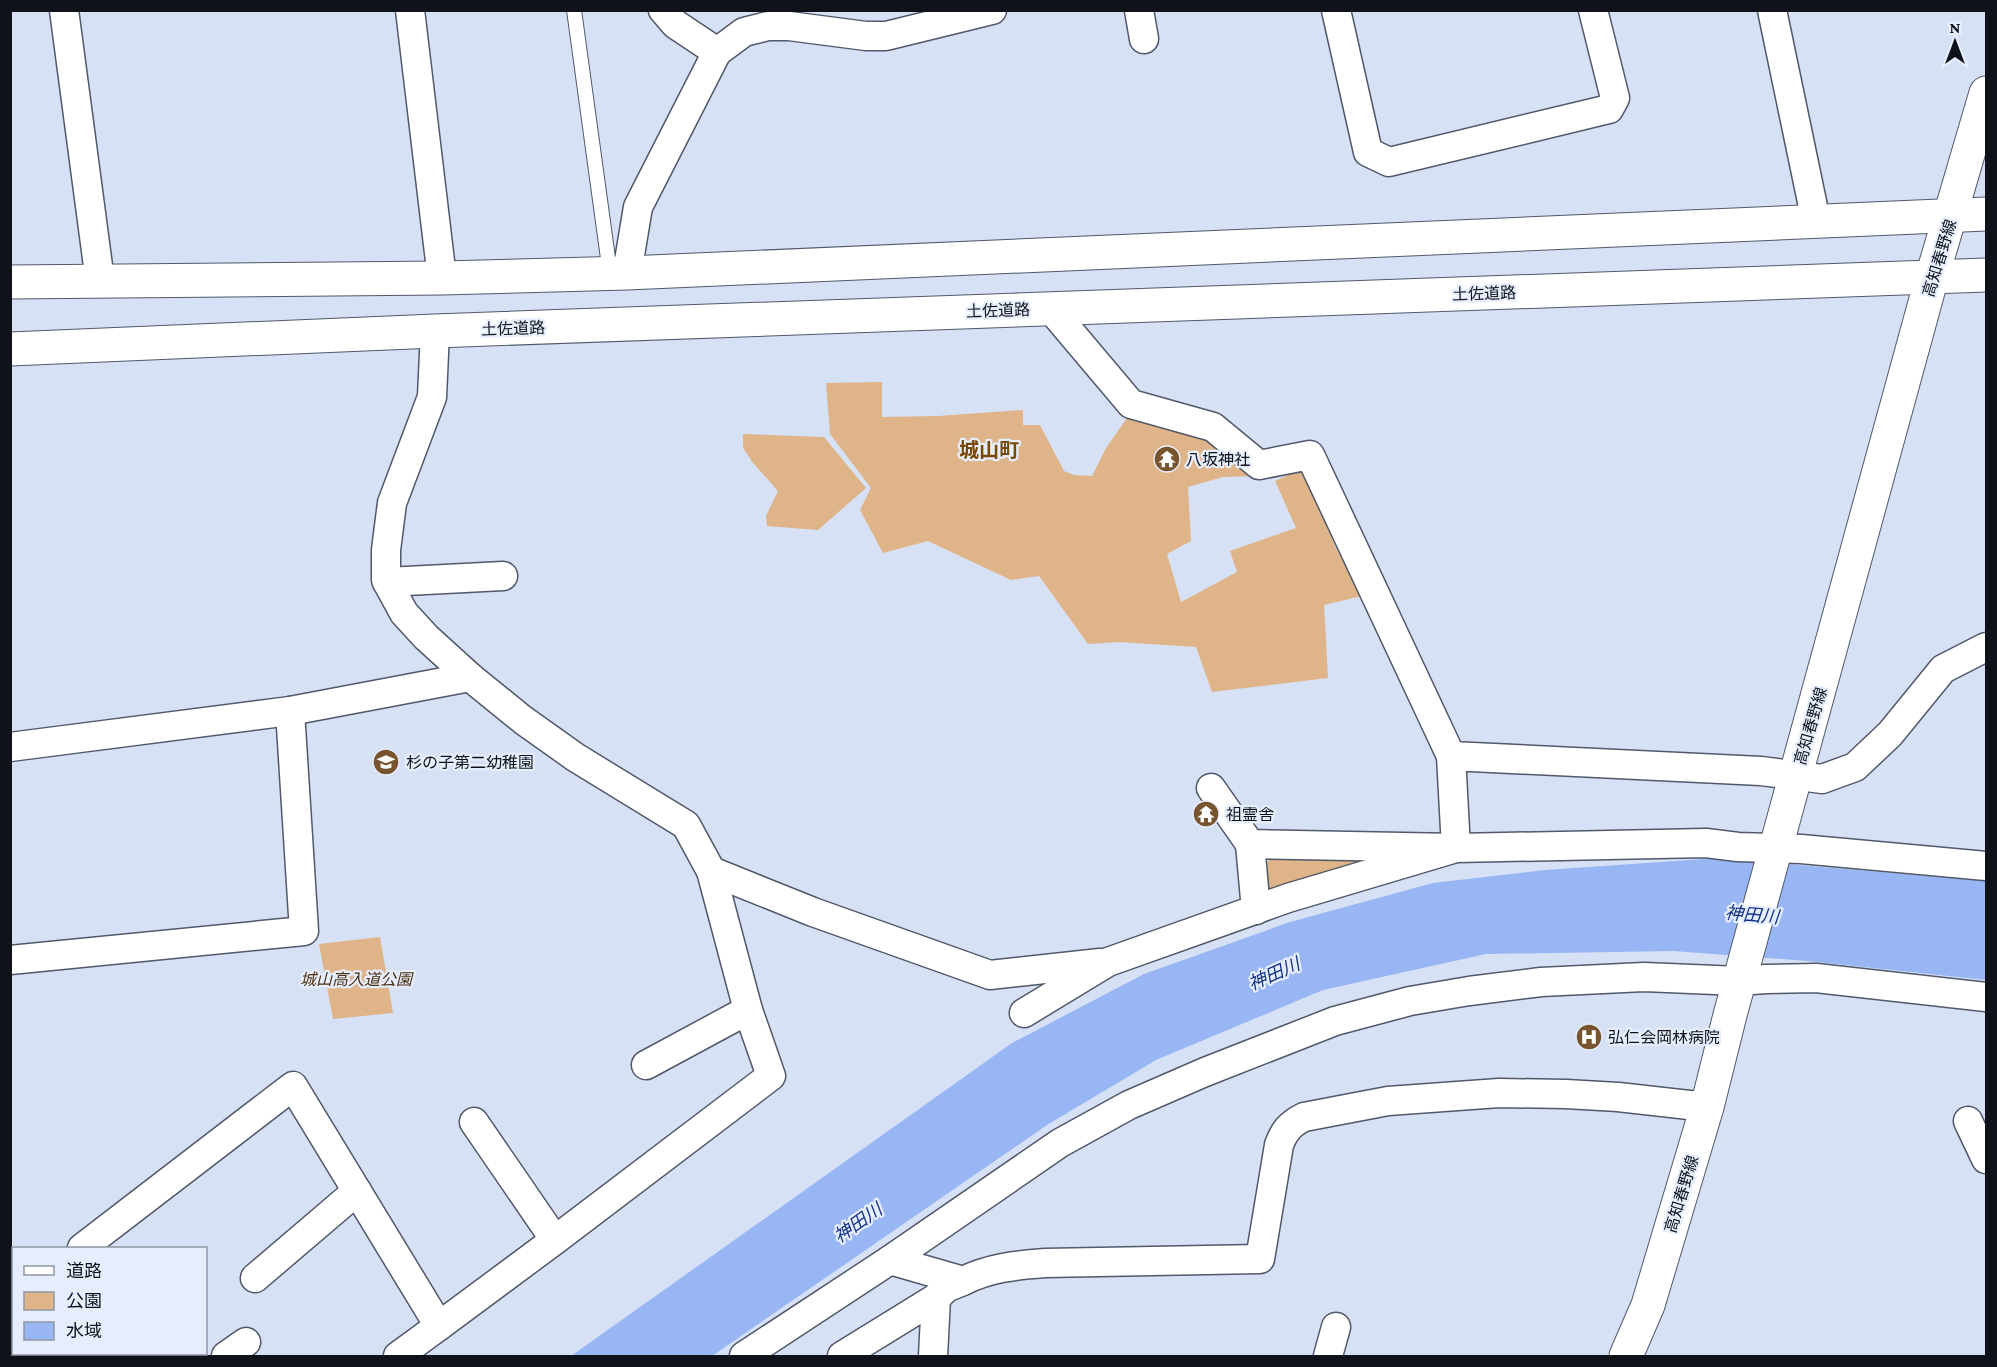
<svg xmlns="http://www.w3.org/2000/svg" width="1997" height="1367" font-family="'Crimson Pro','Noto Sans JP',serif">
<style>
.green{fill:#dfb488}
.water{fill:#98b6f3}
.lines{fill:none;stroke-linecap:round;stroke-linejoin:round}
.lane-casing{stroke:#505869;stroke-width:16}
.street-casing{stroke:#505869;stroke-width:31}
.primary-casing{stroke:#505869;stroke-width:35}
.highway-casing{stroke:#505869;stroke-width:35}
.lane{stroke:#fff;stroke-width:14}
.street{stroke:#fff;stroke-width:28}
.primary{stroke:#fff;stroke-width:33}
.highway{stroke:#fff;stroke-width:33}
.labels{text-anchor:middle;stroke-width:4.5;stroke-linejoin:round;paint-order:stroke}
.street-label{font-size:16px;fill:#0f1219;stroke:#e6eefe}
.poi-label{font-size:16px;fill:#0f1219;stroke:#e6eefe;text-anchor:start}
.park-label{font-size:16px;font-style:italic;fill:#4b3111;stroke:#e6eefe}
.water-label{font-size:18px;font-style:italic;fill:#123288;stroke:#e6eefe}
.quarter-label{font-size:20px;font-weight:bold;fill:#794800;stroke:#e6eefe}
</style>
<rect width="100%" height="100%" fill="#d7e1f5"/>
<g class="green">
<polygon points="882,382 882,417 938,416 1023,410 1023,425 1040,425 1064,471 1074,475 1092,476 1106,448 1127,418 1147,418 1208,432 1258,476 1223,477 1188,487 1191,541 1167,554 1181,602 1237,572 1230,551 1296,528 1275,481 1302,469 1336,548 1362,596 1324,605 1328,678 1212,692 1196,647 1119,642 1088,644 1039,576 1011,580 928,541 883,553 860,510 871,488 830,434 826,383"/>
<polygon points="743,434 824,437 866,488 818,530 767,526 766,516 778,491 753,463 743,448"/>
<polygon points="1276,853 1404,855 1265,897 1260,870"/>
<polygon points="380,937 393,1013 333,1019 319,944"/>
</g>
<polygon class="water" points="1718,858 1986,881 1986,980 1807,961 1673,951 1486,954 1323,990 1156,1060 1047,1125 712,1356 571,1356 1012,1043 1144,974 1290,922 1433,883 1545,870"/>
<g class="lines">
<defs>
<polyline id="lane" points="574,10 610,273"/>
<g id="street">
<polyline points="64,10 100,281"/>
<polyline points="410,10 442,278"/>
<polyline points="663,10 675,24 717,52"/>
<polyline points="1139,10 1144,39"/>
<polyline points="1336,10 1368,152 1389,162 1609,109 1615,98 1593,10"/>
<polyline points="1772,10 1816,221"/>
<polyline points="627,273 638,207 717,52 744,32 768,26 789,26 866,36 886,36 992,10"/>
<polyline points="1050,308 1131,404 1213,427 1259,465 1310,455 1451,756"/>
<polyline points="387,582 503,576"/>
<polyline points="10,747 290,711 470,677"/>
<polyline points="1211,788 1250,844 1456,848 1451,756 1761,771 1822,779 1855,767 1890,734 1943,669 1986,647"/>
<polyline points="1250,844 1256,910"/>
<polyline points="711,871 813,912 990,975 1100,963"/>
<polyline points="10,960 304,931 290,711"/>
<polyline points="1024,1013 1108,962 1288,898 1456,848 1706,843 1738,847 1801,849 1986,866"/>
<polyline points="646,1065 748,1010"/>
<polyline points="1968,1121 1986,1159"/>
<polyline points="474,1122 555,1240"/>
<polyline points="82,1248 293,1086 439,1326 555,1240 771,1076 748,1010 711,871 686,825 575,757 523,720 470,677 426,637 404,613 386,580 386,550 392,503 432,397 435,331"/>
<polyline points="890,1260 963,1281 946,1288 936,1298 933,1356"/>
<polyline points="255,1278 357,1191"/>
<path d="M963,1281C989,1268 1016,1265 1045,1263L1260,1259L1279,1145C1284,1131 1290,1124 1304,1117L1388,1101L1499,1093L1566,1094L1618,1097L1707,1107"/>
<polyline points="226,1356 246,1342"/>
<polyline points="398,1356 439,1326"/>
<polyline points="744,1356 890,1260 1060,1143 1129,1105 1205,1072 1335,1021 1410,1001 1469,991 1541,982 1644,977 1739,981 1766,979 1816,978 1986,997"/>
<polyline points="842,1356 936,1298"/>
<polyline points="1328,1356 1336,1327"/>
</g>
<polyline id="primary" points="1626,1356 1648,1305 1707,1107 1730,1015 1932,277 1986,93"/>
<g id="highway">
<polyline points="10,282 442,278 627,273 1986,214"/>
<polyline points="10,349 435,331 1986,275"/>
</g>
</defs>
<use href="#lane" class="lane-casing"/>
<use href="#street" class="street-casing"/>
<use href="#primary" class="primary-casing"/>
<use href="#highway" class="highway-casing"/>
<use href="#lane" class="lane"/>
<use href="#street" class="street"/>
<use href="#primary" class="primary"/>
<use href="#highway" class="highway"/>
</g>
<defs>
<symbol id="temple-disc" viewBox="-11 -11 22 22"><circle r="9.5" fill="#77542d" stroke="#e6eefe"/><path d="M0-6L5-2H3V0L6.5 2.5H4V6H1.5V3h-3V6H-4V2.5H-6.5L-3 0V-2H-5Z" fill="#fff"/></symbol>
<symbol id="school-disc" viewBox="-11 -11 22 22"><circle r="9.5" fill="#77542d" stroke="#e6eefe"/><path d="M0-5L7-2L0 1L-7-2ZM-4 1L0 2.5L4 1V4Q0 6-4 4Z" fill="#fff"/></symbol>
<symbol id="hospital-disc" viewBox="-11 -11 22 22"><circle r="9.5" fill="#77542d" stroke="#e6eefe"/><path d="M-5-5h3v3.5h4V-5h3V5h-3V1.5h-4V5h-3Z" fill="#fff"/></symbol>
</defs>
<g fill-rule="evenodd">
<use href="#temple-disc" x="1152" y="444" width="30" height="30"/>
<use href="#school-disc" x="371" y="747" width="30" height="30"/>
<use href="#temple-disc" x="1191" y="799" width="30" height="30"/>
<use href="#hospital-disc" x="1574" y="1022" width="30" height="30"/>
</g>
<g class="labels">
<g class="street-label">
<text transform="translate(1939 258) rotate(-73)" y="6">高知春野線</text>
<text transform="translate(1484 293) rotate(-2)" y="6">土佐道路</text>
<text transform="translate(998 310) rotate(-2)" y="6">土佐道路</text>
<text transform="translate(513 328) rotate(-2)" y="6">土佐道路</text>
<text transform="translate(1810 726) rotate(-74)" y="6">高知春野線</text>
<text transform="translate(1681 1194) rotate(-73)" y="6">高知春野線</text>
</g>
<g class="poi-label">
<text x="1186" y="465">八坂神社</text>
<text x="406" y="768">杉の子第二幼稚園</text>
<text x="1226" y="820">祖霊舎</text>
<text x="1608" y="1043">弘仁会岡林病院</text>
</g>
<g class="park-label">
<text x="356" y="985">城山高入道公園</text>
</g>
<g class="water-label">
<text transform="translate(1752 915) rotate(5)" y="6">神田川</text>
<text transform="translate(1274 974) rotate(-24)" y="6">神田川</text>
<text transform="translate(858 1223) rotate(-35)" y="6">神田川</text>
</g>
<g class="quarter-label">
<text x="989" y="457">城山町</text>
</g>
</g>
<rect width="1997" height="1367" fill="none" stroke="#0f1219" stroke-width="24"/>
<rect x="12" y="1247" width="195" height="108" fill="#e6eefe" stroke="#9096a2" stroke-width="1.5"/>
<rect x="24" y="1266" width="30" height="9" fill="#ffffff" stroke="#9096a2" stroke-width="1.5"/>
<text x="66" y="1277" font-size="18" fill="#0f1219">道路</text>
<rect x="24" y="1292" width="30" height="18" fill="#dfb488" stroke="#9096a2" stroke-width="1.5"/>
<text x="66" y="1307" font-size="18" fill="#0f1219">公園</text>
<rect x="24" y="1322" width="30" height="18" fill="#98b6f3" stroke="#9096a2" stroke-width="1.5"/>
<text x="66" y="1337" font-size="18" fill="#0f1219">水域</text>
<g transform="translate(1955 42)" stroke="#e6eefe" stroke-width="4.5" paint-order="stroke">
<path d="M0-4.5L10 22L0 15L-10 22Z" fill="#0f1219"/>
<text y="-9" font-size="16" font-weight="bold" text-anchor="middle" fill="#0f1219">N</text>
</g>
</svg>
